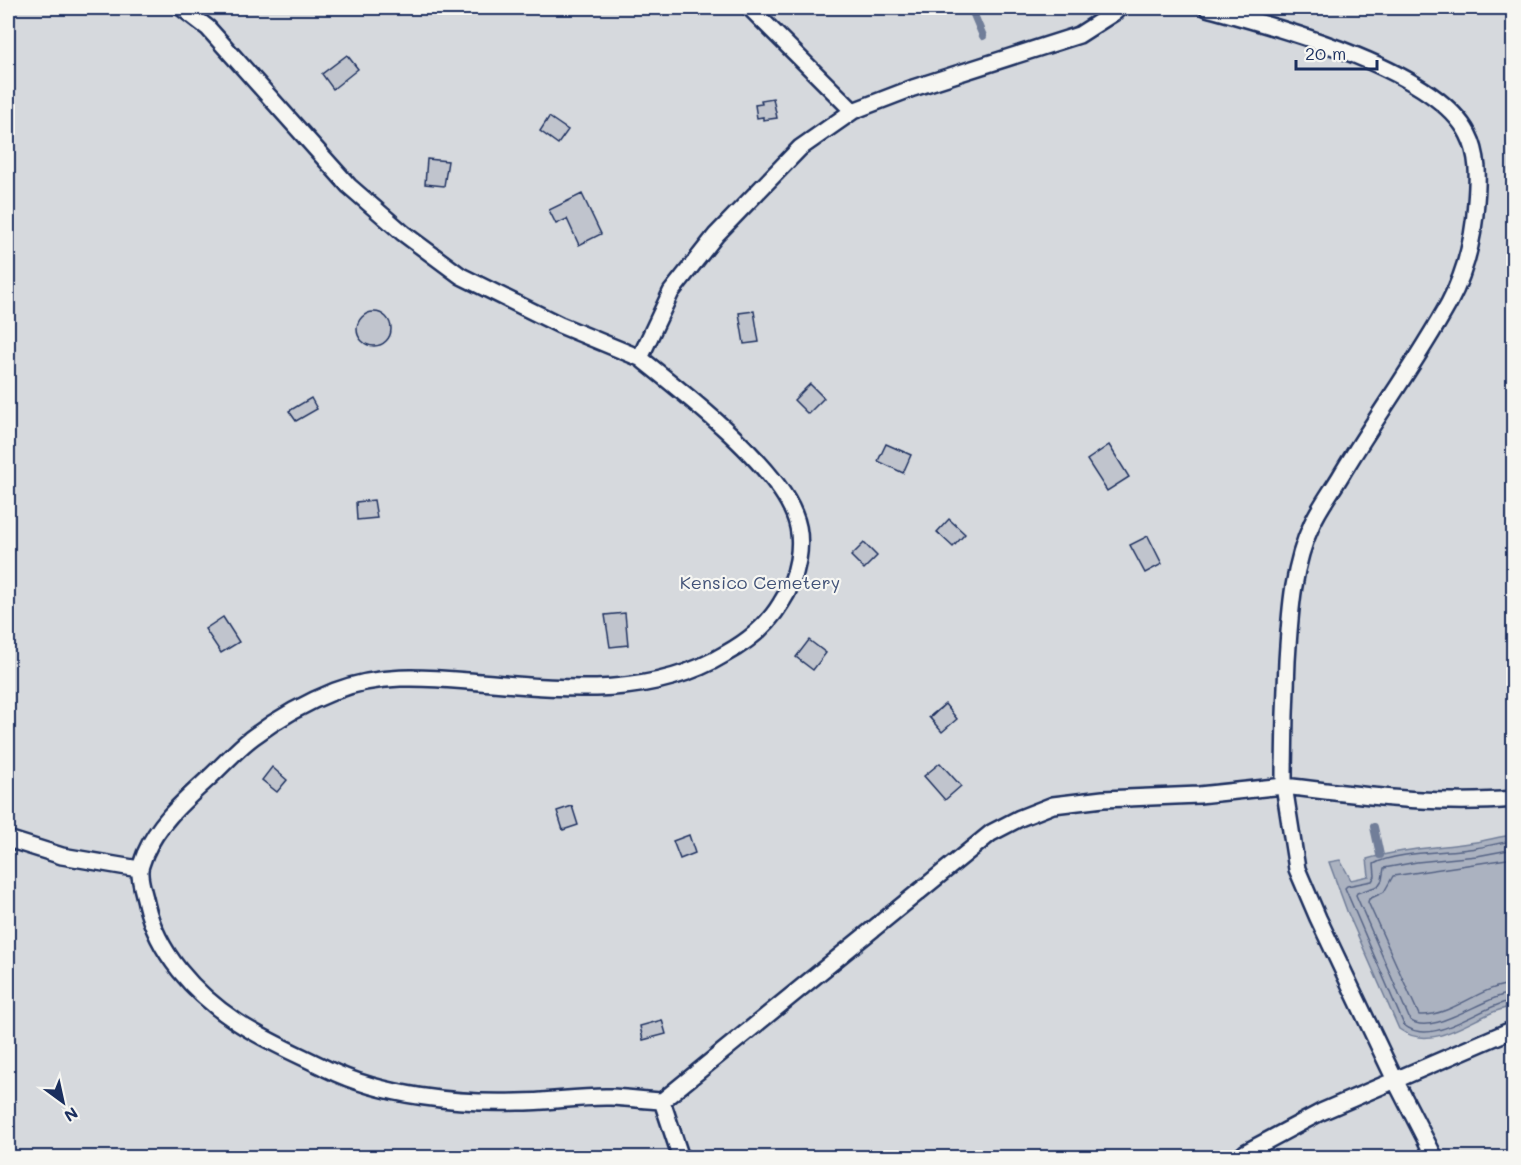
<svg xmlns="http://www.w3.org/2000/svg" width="1521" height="1165" viewBox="0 0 1521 1165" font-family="Mali,sans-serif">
	<rect width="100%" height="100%" fill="#f6f6f2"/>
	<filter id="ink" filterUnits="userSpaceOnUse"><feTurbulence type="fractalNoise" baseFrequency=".0167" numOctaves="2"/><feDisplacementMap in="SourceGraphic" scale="12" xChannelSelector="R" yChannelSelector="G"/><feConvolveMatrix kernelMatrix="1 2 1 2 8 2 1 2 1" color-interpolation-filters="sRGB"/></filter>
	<g filter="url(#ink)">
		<!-- green -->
		<path fill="#d6d9dd" stroke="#78849e" stroke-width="1.5" d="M8,8H1513V1157H8Z"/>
		<!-- water -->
		<path fill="#abb2c0" stroke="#717e99" stroke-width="1.5" d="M1513,835V1006C1506,1008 1498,1010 1491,1013C1462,1025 1429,1051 1399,1029L1347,911L1329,862L1340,860L1351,880L1369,876L1367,859C1403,848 1439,848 1476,842C1489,840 1501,836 1513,835Z"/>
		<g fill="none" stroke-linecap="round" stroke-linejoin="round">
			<!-- shore -->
			<path stroke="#556385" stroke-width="1.5" d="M1514,841C1501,842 1489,846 1476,848C1450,853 1396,851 1374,864L1375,876L1372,881L1347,886L1345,888L1404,1025C1433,1049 1482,1004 1514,1000
				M1514,849L1477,856L1417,862L1384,868L1382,880L1378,886L1357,893L1356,895L1410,1020C1432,1038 1487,994 1514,993
				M1514,858L1393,876L1384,892L1369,899L1368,902L1419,1015C1453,1017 1480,985 1514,984"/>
			<!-- stream -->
			<path stroke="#717e99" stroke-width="8" d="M966,8L972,10L983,36
				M1374,827L1380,855"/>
		</g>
		<!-- building -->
		<path fill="#c0c4cd" stroke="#1b2f5e" stroke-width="1.5" d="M347,55L358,69L333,89L322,74Z
			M773,98L777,118L763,120V117L757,118L755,105L762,104L761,100Z
			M549,117L568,130L558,144L540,131Z
			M549,117L568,130L558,144L540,131Z
			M427,159L448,161L444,186L425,184Z
			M582,194L601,234L579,245L567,219L556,224L549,210Z
			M754,311L759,342L744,344L739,313Z
			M357 329a17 17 0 1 1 34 0a17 17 0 1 1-34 0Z
			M810,384L824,398L808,414L794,400Z
			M311,398L317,409L296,421L289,411Z
			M886,444L911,455L903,473L878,461Z
			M1109,445L1129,477L1107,491L1087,460Z
			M374,500L377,518L357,520L356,502Z
			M949,519L965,534L953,547L937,532Z
			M1148,536L1162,564L1145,573L1130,545Z
			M864,543L877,556L864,569L851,556Z
			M625,613L628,645L610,647L605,615Z
			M223,617L239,642L221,653L205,629Z
			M809,640L826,653L813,670L796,657Z
			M945,704L957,719L942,732L929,717Z
			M945,704L957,719L942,732L930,718Z
			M940,763L961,786L945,800L924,776Z
			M272,767L287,780L277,792L262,780Z
			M572,806L578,825L563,830L557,811Z
			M689,835L695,853L680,859L673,841Z
			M662,1020L666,1034L643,1040L640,1026Z"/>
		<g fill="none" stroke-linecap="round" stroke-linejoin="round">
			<defs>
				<path id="lane" d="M182,8L208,28L349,186L403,233L461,276L560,325L640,358L671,292L716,235L800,148L853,111L913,88L1079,35L1115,12L1119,8
					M750,8L853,111
					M640,358C684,393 774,463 794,514C806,542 797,579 781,603C768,625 747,642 725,654C648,701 554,688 468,681C423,677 377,674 335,691C307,702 277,719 253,737C238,748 224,764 210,777C184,801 159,822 145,854C144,857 140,867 140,870C139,880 144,893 146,903C157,953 195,994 237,1022C264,1040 297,1054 327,1069C382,1096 457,1104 518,1102C549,1102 580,1096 611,1097C628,1098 645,1100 662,1101
					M8,839L62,856L139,869
					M681,1158L662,1101L991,833L1020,818L1053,805L1103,799L1199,795L1284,786C1284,744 1285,703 1287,661C1290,615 1292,567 1312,524C1319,508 1331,492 1340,477C1375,418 1416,363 1449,303C1465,273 1474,236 1476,202C1478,178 1479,155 1468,134C1434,68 1276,27 1207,8
					M1239,1158L1246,1152L1321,1112L1514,1029
					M1435,1158L1395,1080L1318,918L1297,869L1284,786C1361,795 1436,806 1514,799"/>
			</defs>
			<!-- lane casing -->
			<use href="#lane" stroke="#1b2f5e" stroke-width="20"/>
			<!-- lane -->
			<use href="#lane" stroke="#f6f6f2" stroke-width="15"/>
		</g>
	</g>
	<g text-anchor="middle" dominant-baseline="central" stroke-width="4.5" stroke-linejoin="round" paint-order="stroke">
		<!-- park labels -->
		<g font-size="18" fill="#405177" stroke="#f6f6f2">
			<text x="760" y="582">Kensico Cemetery</text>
		</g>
	</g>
	<!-- margin -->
	<rect width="1521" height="1165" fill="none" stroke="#f6f6f2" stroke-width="30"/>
	<rect x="15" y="15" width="1491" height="1135" fill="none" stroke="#1b2f5e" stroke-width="2" filter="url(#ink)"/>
	<!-- north arrow -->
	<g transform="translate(63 1102) rotate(147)" stroke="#f6f6f2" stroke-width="4.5" paint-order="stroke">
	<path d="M0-4.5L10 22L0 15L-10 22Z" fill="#1b2f5e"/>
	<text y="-9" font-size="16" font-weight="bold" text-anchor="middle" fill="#1b2f5e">N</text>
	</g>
	<!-- scale -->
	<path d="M1296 60v9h81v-9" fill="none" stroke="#1b2f5e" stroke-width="3"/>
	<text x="1305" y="60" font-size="18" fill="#1b2f5e" stroke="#f6f6f2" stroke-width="4.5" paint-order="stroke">20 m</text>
</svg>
